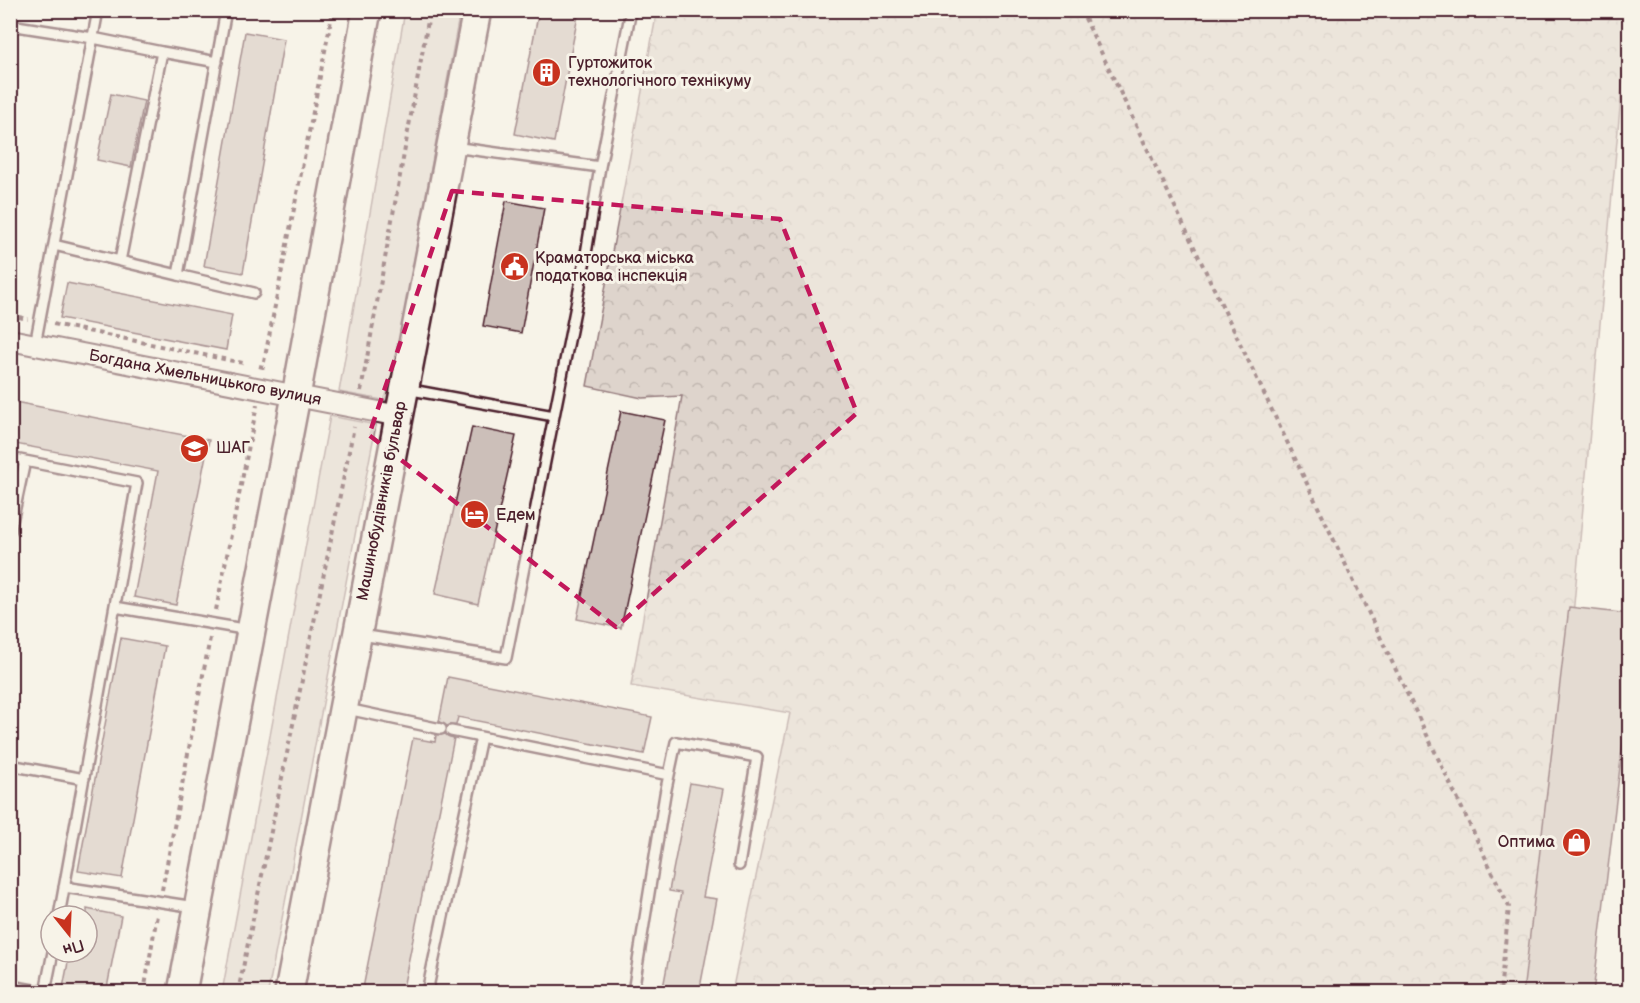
<svg xmlns="http://www.w3.org/2000/svg" width="1640" height="1003" viewBox="0 0 1640 1003" font-family="'Balsamiq Sans',sans-serif">
	<defs>
		<pattern id="forest-crowns" width="20" height="18" patternUnits="userSpaceOnUse" patternTransform="scale(1.5)"><rect width="20" height="18" fill="#ded4cc"/><path d="M2 6a3 3 0 1 1 6 0M12 15a3 3 0 1 1 6 0" fill="none" stroke="#c0b6af"/></pattern>
	</defs>
	<rect width="100%" height="100%" fill="#f7f3e8"/>
	<filter id="ink" filterUnits="userSpaceOnUse"><feTurbulence type="fractalNoise" baseFrequency=".0167" numOctaves="2"/><feDisplacementMap in="SourceGraphic" scale="12" xChannelSelector="R" yChannelSelector="G"/><feConvolveMatrix kernelMatrix="1 2 1 2 8 2 1 2 1" color-interpolation-filters="sRGB"/></filter>
	<g filter="url(#ink)">
		<!-- green -->
		<path fill="#ded4cc" stroke="#947a7c" stroke-width="1.5" d="M405,11H460L388,401L339,392Z
			M330,416L376,425L268,992H222Z"/>
		<!-- forest -->
		<path fill="url(#forest-crowns)" stroke="#947a7c" stroke-width="1.5" d="M657,11H1629L1538,992H732L790,713L631,686L682,396L642,398L587,386Z"/>
		<!-- building -->
		<path fill="#ccbfb9" stroke="#4a1f2b" stroke-width="1.5" d="M539,10H579L554,142L515,134Z
			M245,32L284,39L243,273L204,266Z
			M111,94L144,101L131,167L97,160Z
			M506,201L544,208L521,333L483,326Z
			M67,283L232,315L226,350L60,318Z
			M10,401L209,440L176,605L134,597L158,471L10,443Z
			M621,411L665,420L621,628L577,619Z
			M472,427L516,436L478,604L435,594Z
			M1569,607L1629,614V692L1593,993H1523Z
			M121,638L165,646L122,878L78,871Z
			M448,677L652,717L644,754L458,717L456,725L447,726L439,722Z
			M445,734L454,738L402,993H362L413,738L435,742L436,735Z
			M690,783L724,789L703,897L717,899L699,993H662L681,893L669,891Z
			M87,909L121,916L106,993H62L70,952H87Z"/>
		<g fill="none" stroke-linecap="round" stroke-linejoin="round">
			<defs>
				<path id="lane" d="M10,25L93,38L162,52
					M600,167L631,10
					M54,245L178,275L226,10
					M120,261L162,52L217,62
					M178,275L254,293
					M35,345L98,10
					M406,389L554,416
					M10,458L25,461
					M10,531L25,461L137,483L59,916
					M115,607L249,630
					M361,635L506,658L585,260L600,167L453,147
					M347,709L441,729
					M451,731L669,775
					M10,765L84,779
					M64,887L195,907
					M10,986L45,992L53,952
					M427,992L481,737
					M633,992L665,794L676,742L757,757L739,865"/>
				<path id="street" d="M10,340L399,416"/>
				<path id="secondary" d="M182,992L296,396L367,10
					M289,992L477,10"/>
			</defs>
			<!-- lane casing -->
			<use href="#lane" stroke="#4a1f2b" stroke-width="14"/>
			<!-- street casing -->
			<use href="#street" stroke="#4a1f2b" stroke-width="24"/>
			<!-- secondary casing -->
			<use href="#secondary" stroke="#4a1f2b" stroke-width="32"/>
			<!-- path -->
			<path stroke="#4a1f2b" stroke-width="4" stroke-dasharray="4.5 4.5" stroke-linecap="butt" d="M1081,10L1509,907L1500,992
				M10,315L28,319
				M53,324L243,363
				M259,366L263,367L333,10
				M361,391L430,10
				M216,610L257,405
				M162,890L210,638
				M144,992L157,915
				M238,992L354,427"/>
			<!-- lane -->
			<use href="#lane" stroke="#f7f3e8" stroke-width="9"/>
			<!-- street -->
			<use href="#street" stroke="#f7f3e8" stroke-width="20"/>
			<!-- secondary -->
			<use href="#secondary" stroke="#f7f3e8" stroke-width="27"/>
		</g>
	</g>
	<!-- marked area -->
	<path d="M0 0H1640V1003H0ZM452,191L780,219L857,413L616,627L369,435Z" fill="#f7f3e8" fill-opacity=".55" fill-rule="evenodd"/>
	<path fill="none" stroke="#c2185b" stroke-width="4.5" stroke-dasharray="12 8" stroke-linejoin="round" d="M452,191L780,219L857,413L616,627L369,435Z"/>
	<!-- icons -->
	<defs>
		<symbol id="building-disc" viewBox="-11 -11 22 22"><circle r="9.5" fill="#c8321e" stroke="#f7f3e8"/><path d="M-4-6H4V6H1V3H-1V6H-4ZM-2.5-4.3h1.7v1.8h-1.7ZM.8-4.3h1.7v1.8H.8ZM-2.5-1h1.7V.8h-1.7ZM.8-1h1.7V.8H.8Z" fill="#fff"/></symbol>
		<symbol id="civic-disc" viewBox="-11 -11 22 22"><circle r="9.5" fill="#c8321e" stroke="#f7f3e8"/><path d="M-.6-6.5H3V-4.5H.6V-3L4-1V1h2V6H-6V1h2V-1L-.6-3ZM-1.2 2.5V6h2.4V2.5Z" fill="#fff"/></symbol>
		<symbol id="school-disc" viewBox="-11 -11 22 22"><circle r="9.5" fill="#c8321e" stroke="#f7f3e8"/><path d="M0-5L7-2L0 1L-7-2ZM-4 1L0 2.5L4 1V4Q0 6-4 4Z" fill="#fff"/></symbol>
		<symbol id="hotel-disc" viewBox="-11 -11 22 22"><circle r="9.5" fill="#c8321e" stroke="#f7f3e8"/><path d="M-6-4.5h1.5V1H6V5H4.5V3h-9V5H-6ZM-4 0a1.8 1.8 0 1 1 3.6 0ZM.5 0V-2.5h3Q6-2.5 6 0Z" fill="#fff"/></symbol>
		<symbol id="shop-disc" viewBox="-11 -11 22 22"><circle r="9.5" fill="#c8321e" stroke="#f7f3e8"/><path d="M-5-2.5h2.3a2.7 3.5 0 0 1 5.4 0H5L5.5 6h-11ZM-1.5-2.5h3a1.5 2.3 0 0 0-3 0Z" fill="#fff"/></symbol>
	</defs>
	<g fill-rule="evenodd">
		<use href="#building-disc" x="530" y="56" width="33" height="33"/>
		<use href="#civic-disc" x="498" y="250" width="33" height="33"/>
		<use href="#school-disc" x="178" y="432" width="33" height="33"/>
		<use href="#hotel-disc" x="458" y="498" width="33" height="33"/>
		<use href="#shop-disc" x="1560" y="826" width="33" height="33"/>
	</g>
	<g text-anchor="middle" dominant-baseline="central" stroke-width="6" stroke-linejoin="round" paint-order="stroke">
		<!-- poi labels -->
		<g font-size="16" fill="#4a1f2b" stroke="#f7f3e8" text-anchor="start">
			<text x="568" y="63">Гуртожиток<tspan x="568" dy="18">технологічного технікуму</tspan></text>
			<text x="535" y="258">Краматорська міська<tspan x="535" dy="18">податкова інспекція</tspan></text>
			<text x="216" y="448">ШАГ</text>
			<text x="496" y="515">Едем</text>
			<text x="1555" y="842" text-anchor="end">Оптима</text>
		</g>
		<!-- street labels -->
		<g font-size="16" fill="#4a1f2b" stroke="#f7f3e8">
			<text transform="translate(205 378) rotate(11)">Богдана Хмельницького вулиця</text>
			<text transform="translate(382 501) rotate(-79)">Машинобудівників бульвар</text>
		</g>
	</g>
	<!-- margin -->
	<rect width="1640" height="1003" fill="none" stroke="#f7f3e8" stroke-width="36"/>
	<rect x="18" y="18" width="1604" height="967" fill="none" stroke="#4a1f2b" stroke-width="2" filter="url(#ink)"/>
	<!-- north arrow -->
	<g transform="translate(69 934) rotate(162)"><circle r="28" fill="#f7f3e8" stroke="#b29e9c" stroke-width="1.5"/>
	<path d="M0-4.5L10 22L0 15L-10 22Z" fill="#c8321e"/>
	<text y="-9" font-size="16" font-weight="bold" text-anchor="middle" fill="#4a1f2b">Пн</text>
	</g>
</svg>
